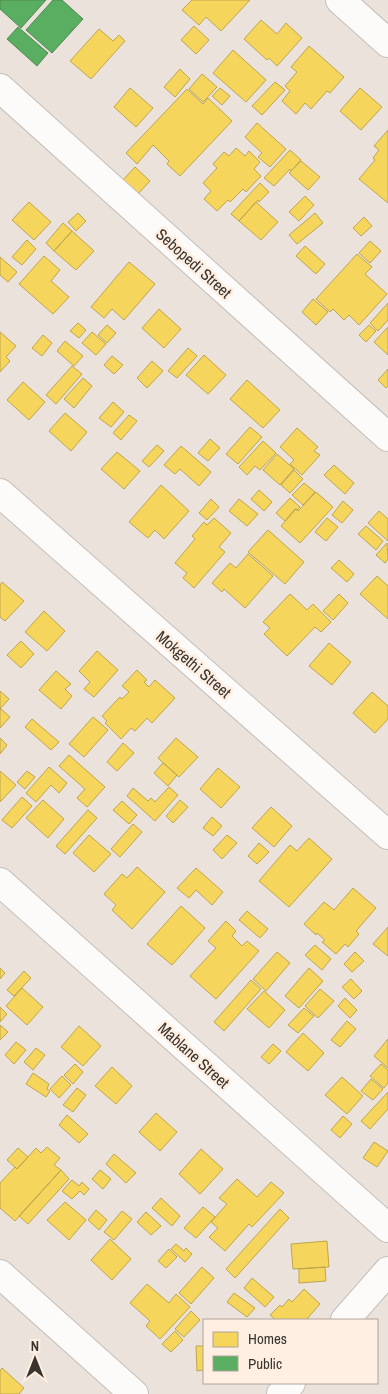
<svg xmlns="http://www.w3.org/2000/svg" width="388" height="1394" viewBox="0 0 388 1394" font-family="'Archivo Narrow',sans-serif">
	<rect width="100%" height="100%" fill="#eae2db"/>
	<!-- homes -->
	<path fill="#f6d55c" stroke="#bea54e" d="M192,0H250L221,31L206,17L199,25L182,10Z
		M261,20L277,34L286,23L302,38L277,66L269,58L267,60L244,39Z
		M194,26L209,40L196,54L181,40Z
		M99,29L113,41L119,35L125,41L91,79L70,61Z
		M309,46L344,77L330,93L327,91L311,109L305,103L296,114L282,101L290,91L285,86L297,72L291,67Z
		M233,50L266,80L246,102L213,73Z
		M180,69L190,79L175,97L164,87Z
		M202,74L217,87L203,102L189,89Z
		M275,82L285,90L262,115L252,106Z
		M130,88L153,108L136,127L114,107Z
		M220,88L230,96L222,105L212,96Z
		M360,88L382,107L361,130L340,111Z
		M187,89L203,104L208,98L232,121L180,176L167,164L169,161L153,145L137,164L126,153Z
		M257,123L286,149L270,167L258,157L262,153L245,137Z
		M388,130V203L359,179L375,160L373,158L379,150L374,146Z
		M236,148L245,156L249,151L260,162L254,169L261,176L246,192L243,189L230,202L228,200L217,211L204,199L211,191L203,183L217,168L213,164L224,152L229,156Z
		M290,150L301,160L291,171L290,169L274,186L264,178Z
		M301,161L320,177L308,190L289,173Z
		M135,167L150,181L137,195L122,181Z
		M260,183L269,192L259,202L258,200L239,221L231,214Z
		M305,196L314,205L299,221L289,212Z
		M29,202L51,222L34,240L12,220Z
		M256,202L278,222L261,240L239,221Z
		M78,213L86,221L76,231L68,222Z
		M315,213L323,223L297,244L289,235Z
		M364,217L372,226L361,236L353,228Z
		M63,223L72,231L54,251L46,243Z
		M72,231L94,251L76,270L54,251Z
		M27,240L36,249L22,265L12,257Z
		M370,241L381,251L370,263L359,253Z
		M305,246L325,264L316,274L296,256Z
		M357,254L372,267L365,274L387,294L359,325L349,315L344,320L333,309L330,312L316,299Z
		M44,256L60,270L51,281L69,297L53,314L19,284Z
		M0,257L17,272L8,282L0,275Z
		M129,262L155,284L124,320L112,309L104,318L91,307Z
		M313,299L328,312L316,325L302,312Z
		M388,303V320L378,331L370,323Z
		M159,309L181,329L164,348L142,328Z
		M78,323L86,330L79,338L70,331Z
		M107,325L116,333L107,343L98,335Z
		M369,325L376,331L366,342L359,335Z
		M388,327V355L374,342Z
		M0,332L16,346L6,357L10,361L0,372Z
		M92,332L106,344L96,355L82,343Z
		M43,335L52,343L42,356L32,348Z
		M65,341L83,356L74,366L57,351Z
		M188,348L197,356L177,378L168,371Z
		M204,355L226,375L208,394L186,375Z
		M112,356L123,365L114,374L104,365Z
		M152,361L163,371L147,388L137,378Z
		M72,366L82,374L56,404L46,395Z
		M388,369V386L386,388L378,380Z
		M83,378L92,386L74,408L64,399Z
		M247,380L280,410L263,428L230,399Z
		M23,382L45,402L29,420L7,400Z
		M113,402L124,412L111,427L99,418Z
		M65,413L87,432L71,451L49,431Z
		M129,415L137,421L121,440L113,433Z
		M250,427L262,437L238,464L226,454Z
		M297,428L318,447L314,451L320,455L302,475L290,464L294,460L280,447Z
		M210,439L220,448L208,461L198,453Z
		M263,441L276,453L260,470L255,466L247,475L239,467Z
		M157,445L164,451L149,467L142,461Z
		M181,446L211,472L199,486L180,469L175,474L164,465Z
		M117,452L140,471L124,489L101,469Z
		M277,454L294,469L280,485L263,470Z
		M334,465L354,483L345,494L324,475Z
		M294,470L303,479L290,493L281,485Z
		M304,483L315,492L303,505L292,495Z
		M161,485L189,511L164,539L155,530L148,538L129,522Z
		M259,490L272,502L264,511L251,499Z
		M316,492L333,507L300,543L281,526L296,509L298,511Z
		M290,498L300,507L297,510L295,509L285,521L276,513Z
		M211,499L219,507L207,520L199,513Z
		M239,499L258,514L247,526L229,511Z
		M343,501L353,510L342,523L332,515Z
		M379,511L388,519V541L368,523Z
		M214,518L231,533L219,547L225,552L194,588L183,578L187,573L175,563L195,539L192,536L204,522L207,525Z
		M327,518L338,527L326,541L315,532Z
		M366,526L383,541L376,550L358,534Z
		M268,530L304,562L285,584L248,552Z
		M387,543L388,559L385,563L376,555Z
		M248,554L273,576L245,608L224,589L222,592L212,583L230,563L236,568Z
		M339,560L354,574L347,582L331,568Z
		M377,576L388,586V619L360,594Z
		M2,582L24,601L5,621L0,617V585Z
		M290,594L307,610L313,604L331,622L321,632L315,627L287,656L264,634L270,628L263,622Z
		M339,594L348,603L333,620L323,611Z
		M44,611L65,631L47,651L25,632Z
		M21,641L34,654L21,668L7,655Z
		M329,643L351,662L332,685L309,666Z
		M97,651L118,670L94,697L84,689L90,682L79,671Z
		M137,670L147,680L144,682L149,687L155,680L175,698L152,723L147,718L135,731L131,728L121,739L105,723L107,721L102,716L120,697L122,699L129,692L122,686Z
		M56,671L71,684L65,689L72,696L61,709L39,690Z
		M0,691L9,699L0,709Z
		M372,692L388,706V719L375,733L353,713Z
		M1,709L10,717L0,728V710Z
		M93,717L108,730L84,757L69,744Z
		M32,719L59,742L51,750L25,727Z
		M0,738L7,745L0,754Z
		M176,738L198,757L179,777L158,758Z
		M123,743L134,753L117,771L107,762Z
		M69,755L105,787L87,807L77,798L85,789L59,766Z
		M163,763L177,775L168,786L154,773Z
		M49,767L67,783L59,793L51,785L36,802L26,793Z
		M218,768L240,787L221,808L200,789Z
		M0,771L16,785L0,802Z
		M27,771L35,777L25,789L17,782Z
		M169,787L178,795L155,821L127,796L133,788L148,801L151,798L155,802Z
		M22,797L32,806L12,828L2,820Z
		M43,800L64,819L48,838L26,818Z
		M180,800L188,807L173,823L166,816Z
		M122,801L137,815L129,824L113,810Z
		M271,807L292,826L274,847L252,828Z
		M88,810L97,818L65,854L56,846Z
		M212,817L222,826L213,836L203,828Z
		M133,824L142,832L120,857L111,849Z
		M89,835L111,854L94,872L73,853Z
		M227,835L237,843L222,859L213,850Z
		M309,838L332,859L289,907L259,881L290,845L297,851Z
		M259,843L269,852L257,864L248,856Z
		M137,867L165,892L132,929L112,910L116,905L104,894L122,874L127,878Z
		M196,868L223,892L212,905L196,890L189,898L177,888Z
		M353,888L376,908L356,931L359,934L348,947L345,944L336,954L322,942L325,940L317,933L316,935L304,924L324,902L334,910Z
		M181,906L205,928L172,965L147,944Z
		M247,911L268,929L260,938L239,920Z
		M226,921L236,931L232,936L242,946L247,941L259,951L216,999L190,976L216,948L208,941Z
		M388,927V956L373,944Z
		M315,945L331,959L322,970L305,955Z
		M277,952L290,963L266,991L253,979Z
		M355,952L364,961L352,972L344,964Z
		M0,968L5,973L0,979Z
		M309,968L323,981L299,1008L285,996Z
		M24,971L31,978L14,996L7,990Z
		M351,979L362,991L354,999L342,987Z
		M251,980L261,989L224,1031L214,1022Z
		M22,988L43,1007L27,1025L6,1006Z
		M320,989L334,1001L318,1018L305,1006Z
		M264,991L285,1010L269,1028L247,1009Z
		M345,998L357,1010L350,1018L338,1006Z
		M0,1007L7,1014L0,1022Z
		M304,1008L314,1016L298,1033L288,1025Z
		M347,1021L356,1029L340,1047L331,1040Z
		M0,1025L8,1032L0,1040Z
		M79,1026L101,1046L83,1066L61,1047Z
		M303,1033L324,1053L308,1071L286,1052Z
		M388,1039V1068L374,1056Z
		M16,1042L26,1050L14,1064L5,1055Z
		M273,1044L281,1051L269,1064L261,1057Z
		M36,1048L45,1055L33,1070L24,1062Z
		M75,1064L83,1072L73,1084L64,1075Z
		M381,1064L388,1070V1083L384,1088L370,1076Z
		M112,1067L132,1086L116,1104L95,1086Z
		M33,1073L49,1084L47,1089L50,1091L46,1097L26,1084Z
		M62,1076L71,1085L59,1098L50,1089Z
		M342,1077L363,1096L347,1114L325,1095Z
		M371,1079L383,1089L373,1100L361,1091Z
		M77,1088L86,1095L73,1112L63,1105Z
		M388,1092V1109L370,1129L361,1121Z
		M156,1113L177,1132L160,1151L139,1132Z
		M67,1115L88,1134L79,1143L59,1125Z
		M343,1116L352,1124L340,1138L331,1130Z
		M374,1142L388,1151L377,1167L363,1158Z
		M47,1147L60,1158L54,1165L61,1170L15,1221L0,1208V1183L15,1167L17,1169L36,1148L41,1153Z
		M18,1148L28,1157L17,1169L7,1160Z
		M201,1149L223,1169L200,1194L179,1174Z
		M114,1154L136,1173L126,1183L106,1164Z
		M61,1170L69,1179L28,1224L19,1216Z
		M100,1170L111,1179L103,1189L92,1179Z
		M237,1179L257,1197L271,1182L284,1193L252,1227L249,1224L225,1251L209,1237L218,1228L211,1222L227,1204L219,1198Z
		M72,1180L79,1186L82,1182L89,1189L84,1195L80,1191L72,1199L62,1191Z
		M161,1198L180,1216L172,1226L152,1208Z
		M65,1202L86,1220L69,1240L47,1220Z
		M203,1207L215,1217L196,1238L184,1228Z
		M280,1209L289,1218L235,1278L226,1269Z
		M96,1210L107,1220L99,1230L88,1220Z
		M122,1211L132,1219L114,1240L104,1232Z
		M146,1212L161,1226L151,1235L137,1222Z
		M110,1239L131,1259L112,1280L91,1260Z
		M327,1241L329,1267L293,1269L291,1244Z
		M176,1244L184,1251L186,1248L192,1254L185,1262L171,1249Z
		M169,1249L177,1257L166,1268L158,1261Z
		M202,1267L214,1278L191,1304L179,1293Z
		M325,1267L326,1281L299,1283V1269Z
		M252,1278L274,1297L265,1307L244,1288Z
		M147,1284L169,1303L176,1294L190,1307L160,1339L146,1326L150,1321L130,1303Z
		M304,1289L320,1304L306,1320H276L270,1315L280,1305L282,1307L289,1299L292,1302Z
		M234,1293L255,1308L247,1317L227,1302Z
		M191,1311L200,1320L184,1337L175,1329Z
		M175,1331L183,1340L171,1352L162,1344Z
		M196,1346H204V1370L197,1371Z
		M2,1368L24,1388L19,1394H0V1371Z"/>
	<!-- public -->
	<path fill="#5aae61" stroke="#508952" d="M0,0H46L21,28L0,9Z
		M53,0H62L83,19L52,53L26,30Z
		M18,27L48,53L37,66L7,39Z"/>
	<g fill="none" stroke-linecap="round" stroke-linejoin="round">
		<defs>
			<path id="minor" d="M340,0L388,43
				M0,88L388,437
				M0,493L388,835
				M0,882L388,1228
				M0,1274L134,1394
				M345,1320L388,1271
				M281,1394L291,1383"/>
		</defs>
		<!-- minor casing -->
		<use href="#minor" stroke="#c5bfb9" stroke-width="30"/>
		<!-- minor -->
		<use href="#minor" stroke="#fcfbfa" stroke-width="28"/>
	</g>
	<g text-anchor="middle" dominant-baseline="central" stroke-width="5" stroke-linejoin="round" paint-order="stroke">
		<!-- street labels -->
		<g font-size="16" fill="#3a342f" stroke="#feefe2">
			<text transform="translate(194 263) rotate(42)">Sebopedi Street</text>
			<text transform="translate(194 664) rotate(41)">Mokgethi Street</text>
			<text transform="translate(194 1055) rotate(42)">Mablane Street</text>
		</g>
	</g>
	<!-- legend -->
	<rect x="203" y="1319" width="175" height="65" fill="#feefe2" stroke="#b0a49a"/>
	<rect x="213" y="1332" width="25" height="15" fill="#f6d55c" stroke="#b0a49a"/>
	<text x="248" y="1344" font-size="15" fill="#3a342f">Homes</text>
	<rect x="213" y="1356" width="25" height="15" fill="#5aae61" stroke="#b0a49a"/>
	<text x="248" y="1369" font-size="15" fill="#3a342f">Public</text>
	<!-- north arrow -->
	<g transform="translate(35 1359)" stroke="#feefe2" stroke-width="4" paint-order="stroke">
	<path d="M0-4L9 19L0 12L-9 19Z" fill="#3a342f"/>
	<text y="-8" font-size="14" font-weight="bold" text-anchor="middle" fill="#3a342f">N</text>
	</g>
</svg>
